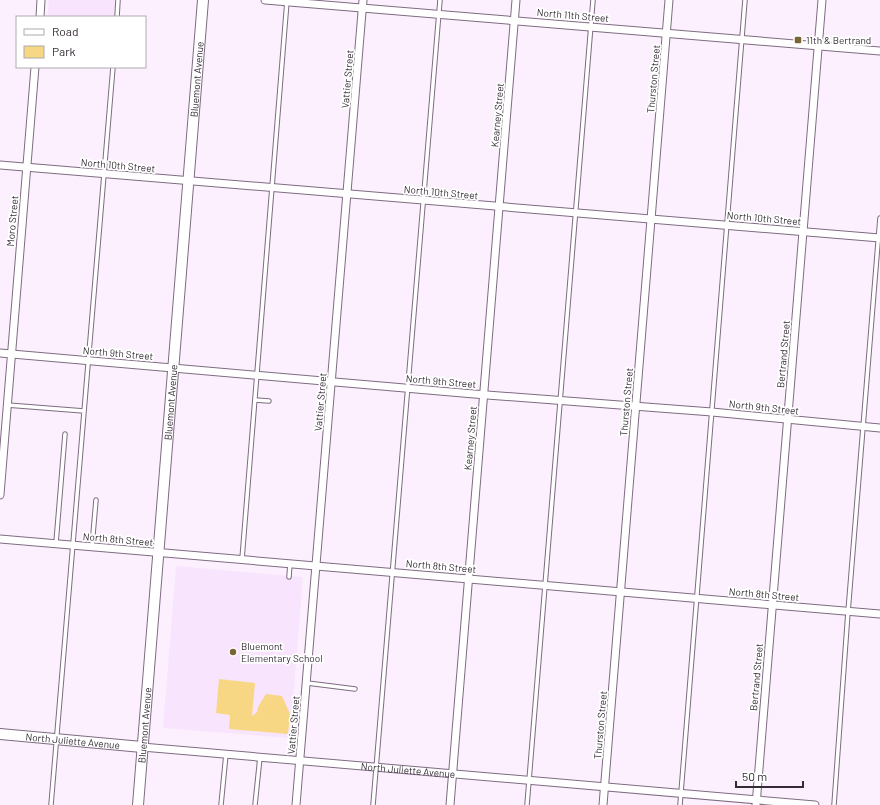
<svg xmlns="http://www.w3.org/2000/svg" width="880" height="805" viewBox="0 0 880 805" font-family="Barlow,sans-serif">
	<rect width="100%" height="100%" fill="#fcf0ff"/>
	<!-- built -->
	<path fill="#f9e4fd" d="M49,0H115L114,17H47Z
		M176,566L303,577L290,738L163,728Z"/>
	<!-- green -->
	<path fill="#f7d783" d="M219,679L255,683L252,716L257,712L258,707L266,694L282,696L290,714L288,734L229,729L230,715L216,713Z"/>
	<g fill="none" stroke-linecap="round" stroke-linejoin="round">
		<defs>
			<path id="lane" d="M117,17L118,0
				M255,400L269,401
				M7,405L84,411
				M56,543L65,434
				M92,546L96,500
				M242,559L287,1
				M289,577L290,563
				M307,683L355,689
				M51,805L113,67
				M221,805L226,754
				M255,805L260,757
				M373,805L440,0
				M527,805L593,0
				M680,805L745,0
				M834,805L848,612L880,218"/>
			<g id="street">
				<path d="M265,0L880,51"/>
				<path d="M40,17L41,0"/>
				<path d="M0,165L880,238"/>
				<path d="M0,353L474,394L712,412L880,428"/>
				<path d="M0,495L35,67"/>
				<path d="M0,539L880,614"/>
				<path id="s1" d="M142,747L815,805"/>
				<path d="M296,805L363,0"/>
				<path d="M450,805L516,0"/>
				<path d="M603,805L669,0"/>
				<path d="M756,805L822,0"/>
			</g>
			<g id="secondary">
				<path id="s2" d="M0,734L142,747"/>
				<path id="s3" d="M138,805L203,0"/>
			</g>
		</defs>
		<!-- lane casing -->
		<use href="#lane" stroke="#7e6b81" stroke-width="5.5"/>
		<!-- street casing -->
		<use href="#street" stroke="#7e6b81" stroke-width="9"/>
		<!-- secondary casing -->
		<use href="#secondary" stroke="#7e6b81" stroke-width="12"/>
		<!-- lane -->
		<use href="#lane" stroke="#fff" stroke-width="3.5"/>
		<!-- street -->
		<use href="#street" stroke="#fff" stroke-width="7"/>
		<!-- secondary -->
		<use href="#secondary" stroke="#fff" stroke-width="10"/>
	</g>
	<!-- markers -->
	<g fill="#796635" stroke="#fff" stroke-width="1.5">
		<rect x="794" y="36" width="8" height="8" rx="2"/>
		<circle cx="233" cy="652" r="4"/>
	</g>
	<g text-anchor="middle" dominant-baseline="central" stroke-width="3.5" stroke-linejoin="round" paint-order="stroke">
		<!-- street labels -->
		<g font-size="10" fill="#342c35" stroke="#fff">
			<text transform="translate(573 15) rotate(5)">North 11th Street</text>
			<text transform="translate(347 79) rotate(-85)">Vattier Street</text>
			<text transform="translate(653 79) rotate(-85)">Thurston Street</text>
			<text stroke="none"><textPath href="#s3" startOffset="728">Bluemont Avenue</textPath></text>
			<text transform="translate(497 115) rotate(-85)">Kearney Street</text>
			<text transform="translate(118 165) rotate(5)">North 10th Street</text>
			<text transform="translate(441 192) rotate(5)">North 10th Street</text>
			<text transform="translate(764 218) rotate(5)">North 10th Street</text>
			<text transform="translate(12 221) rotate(-85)">Moro Street</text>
			<text transform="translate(118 353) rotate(5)">North 9th Street</text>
			<text transform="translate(783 354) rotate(-85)">Bertrand Street</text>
			<text transform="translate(441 381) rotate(5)">North 9th Street</text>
			<text transform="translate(320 402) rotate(-85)">Vattier Street</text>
			<text transform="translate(626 402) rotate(-85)">Thurston Street</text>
			<text stroke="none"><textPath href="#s3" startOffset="404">Bluemont Avenue</textPath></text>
			<text transform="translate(764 407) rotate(6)">North 9th Street</text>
			<text transform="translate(470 438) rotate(-85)">Kearney Street</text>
			<text transform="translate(118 539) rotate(5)">North 8th Street</text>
			<text transform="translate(441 566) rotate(5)">North 8th Street</text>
			<text transform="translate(764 594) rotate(5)">North 8th Street</text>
			<text transform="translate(756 677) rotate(-85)">Bertrand Street</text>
			<text stroke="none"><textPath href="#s3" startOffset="80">Bluemont Avenue</textPath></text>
			<text transform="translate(293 725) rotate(-85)">Vattier Street</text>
			<text transform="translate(600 725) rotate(-85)">Thurston Street</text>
			<text stroke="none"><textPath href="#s2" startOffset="73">North Juliette Avenue</textPath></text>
			<text stroke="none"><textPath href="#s1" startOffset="267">North Juliette Avenue</textPath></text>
		</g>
		<!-- poi labels -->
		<g font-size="10" fill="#342c35" stroke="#fff" text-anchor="start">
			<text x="806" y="40">11th &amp; Bertrand</text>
			<text x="241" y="646">Bluemont<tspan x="241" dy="12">Elementary School</tspan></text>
		</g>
	</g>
	<!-- legend -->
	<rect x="16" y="16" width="130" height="52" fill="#ffffff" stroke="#aeabae"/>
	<rect x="24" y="29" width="20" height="6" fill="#ffffff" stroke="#aeabae"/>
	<text x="52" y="36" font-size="12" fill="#342c35">Road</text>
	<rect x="24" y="46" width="20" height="12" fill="#f7d783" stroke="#aeabae"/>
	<text x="52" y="56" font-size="12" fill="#342c35">Park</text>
	<!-- scale -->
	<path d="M736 781v6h67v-6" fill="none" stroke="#342c35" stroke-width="2"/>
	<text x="742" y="781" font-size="12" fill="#342c35" stroke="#ffffff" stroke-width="3" paint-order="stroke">50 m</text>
</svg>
